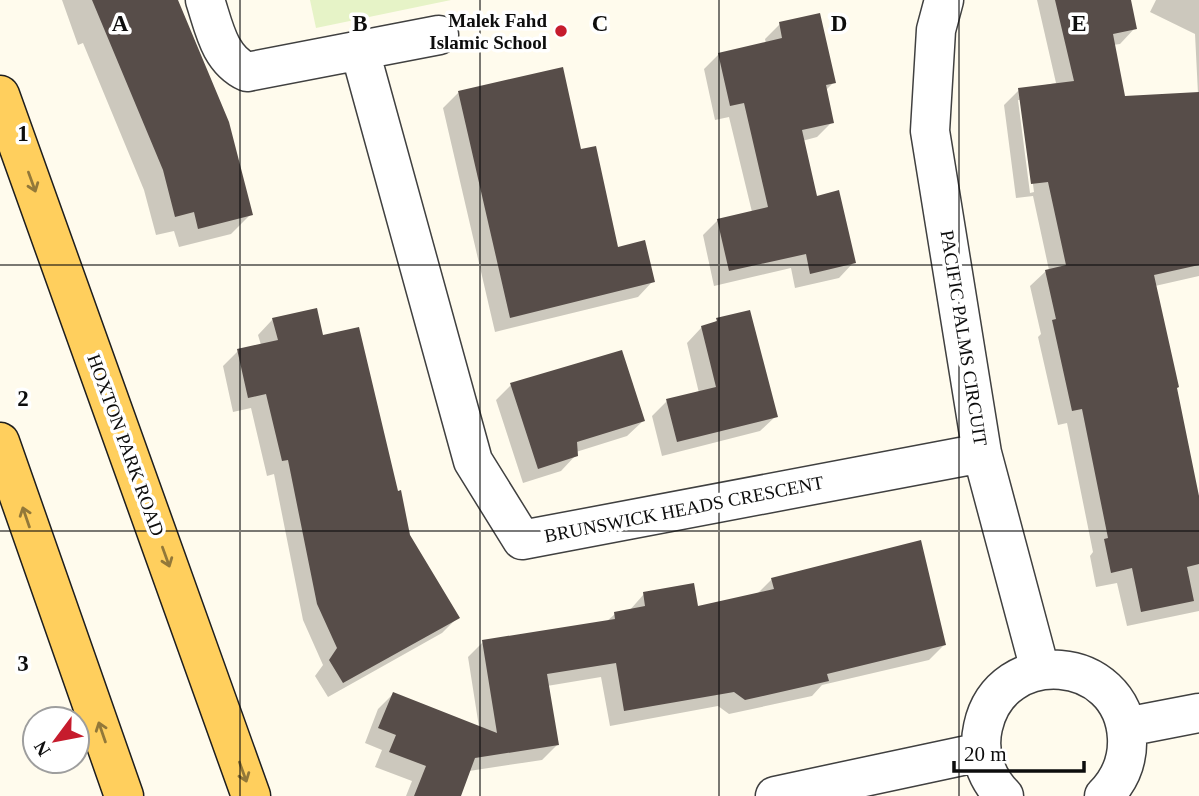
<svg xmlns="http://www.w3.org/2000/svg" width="1199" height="796" viewBox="0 0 1199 796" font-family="'Times New Roman',serif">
	<rect width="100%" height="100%" fill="#fffbed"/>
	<!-- pitch -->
	<path fill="#e6f3c7" d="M310,0H451L316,28Z"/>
	<!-- shadow -->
	<path fill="#0003" fill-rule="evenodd" d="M62,0H176L251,214L231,234L179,247L174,231L156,235L144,190L83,43L78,45Z
		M1037,0H1129L1135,28L1120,44L1113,45L1124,97L1198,94L1195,34L1150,12L1156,0H1199V276L1155,286L1197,496L1199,495V611L1127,626L1117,583L1096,587L1090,556L1093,552L1067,423L1058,425L1038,337L1041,334L1030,286L1046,271L1049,270L1033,196L1016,198L1004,105L1019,90L1056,83ZM1018,100H1022L1034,192L1030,193Z
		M780,24L834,82L825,91L832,122L817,137L802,141L816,198L854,262L839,278L795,288L791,268L714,286L703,235L718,220L752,212L729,117L715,120L704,69L719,54L766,44L765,39Z
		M458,93L580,151L617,249L653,281L638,297L495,332L443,108Z
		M273,319L322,337L408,535L457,618L442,633L328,697L315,676L323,665L303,620L274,474L267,476L251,408L233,412L223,366L238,351L261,345L258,335Z
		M717,320L776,416L760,431L662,456L652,416L667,401L699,393L687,343L702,327L713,324Z
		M511,385L643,421L627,436L576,452V455L561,471L523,483L496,400Z
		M772,579L944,645L929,660L822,685L812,696L729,714L718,706L610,726L601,677L547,686L557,745L542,760L469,771L459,796H406L412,781L375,767L382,750L365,743L378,709L393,694L479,727L468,657L483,642L606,622L615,614L629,611L644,594L696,608L757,594Z"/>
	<!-- building -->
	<path fill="#574d49" d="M92,0H178L229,122L253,215L198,229L194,212L175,217L163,170Z
		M1055,0H1131L1137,29L1113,34L1125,96L1199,92V265L1154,275L1179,387L1177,388L1199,496V564L1187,567L1194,601L1141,612L1132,568L1111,573L1104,539L1108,538L1082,409L1072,411L1052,320L1056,319L1045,270L1066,265L1048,182L1031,184L1018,88L1074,81Z
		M820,13L836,83L826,85L834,123L802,130L817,196L839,190L856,263L810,274L806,254L729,271L717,219L768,207L744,103L730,106L718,53L782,38L779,22Z
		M563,67L581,149L596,146L618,247L645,240L655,282L510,318L458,91Z
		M317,308L323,335L359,327L398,491L401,490L410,535L460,618L343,683L329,660L337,648L317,604L288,460L282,461L266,394L248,398L237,349L278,340L272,318Z
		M750,310L778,417L677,442L666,399L716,387L701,326L717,321L716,318Z
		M622,350L645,421L577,442L578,456L538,469L510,383Z
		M921,540L946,645L827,674L829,681L745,700L734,692L624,711L616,663L547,674L559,745L475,758L461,796H414L426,766L389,752L396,735L378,728L393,692L497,733L482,640L615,619L614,612L645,606L643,592L694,583L698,606L774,589L771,578Z"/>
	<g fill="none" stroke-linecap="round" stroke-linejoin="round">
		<defs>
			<path id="minor" d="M205,0C214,27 219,59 247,72L439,35
				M944,0L936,30L930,131L982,453L1040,670
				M360,51L473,461L522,540L982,453
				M1126,727L1199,713
				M775,796L981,752
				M1004,796C986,778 977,753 983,727C1001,644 1123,654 1127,738C1128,760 1120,780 1104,796"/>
			<path id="major" d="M0,95L251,796
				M0,442L124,796"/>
		</defs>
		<!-- minor casing -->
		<use href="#minor" stroke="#404040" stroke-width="41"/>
		<!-- major casing -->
		<use href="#major" stroke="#1e1e1e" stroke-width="41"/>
		<!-- minor -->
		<use href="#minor" stroke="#fff" stroke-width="38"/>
		<!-- major -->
		<use href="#major" stroke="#ffcf5d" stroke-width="38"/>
	</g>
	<!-- one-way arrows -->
	<defs><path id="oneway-shaft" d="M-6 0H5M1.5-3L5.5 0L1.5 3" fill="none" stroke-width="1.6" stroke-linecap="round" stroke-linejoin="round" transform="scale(1.75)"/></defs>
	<g stroke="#927839">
		<use href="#oneway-shaft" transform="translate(32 182) rotate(70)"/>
		<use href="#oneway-shaft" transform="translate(26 517) rotate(-109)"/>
		<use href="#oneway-shaft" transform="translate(166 557) rotate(70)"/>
		<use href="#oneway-shaft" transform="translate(102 732) rotate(-109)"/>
		<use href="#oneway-shaft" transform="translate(243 772) rotate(70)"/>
	</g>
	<!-- grid -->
	<path fill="none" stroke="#0d0d0d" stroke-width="2" stroke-opacity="0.55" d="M240,0V796M480,0V796M719,0V796M959,0V796M0,265H1199M0,531H1199"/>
	<!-- markers -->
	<circle fill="#c61c2d" stroke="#fff" stroke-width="2.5" cx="561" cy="31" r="7"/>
	<g text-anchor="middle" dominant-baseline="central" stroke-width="7" stroke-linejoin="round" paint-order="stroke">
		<!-- poi labels -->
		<g font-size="19" font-weight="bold" fill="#0d0d0d" stroke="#fff" text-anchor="end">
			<text x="547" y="20">Malek Fahd<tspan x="547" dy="22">Islamic School</tspan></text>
		</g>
		<!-- street labels -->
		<g font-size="19" fill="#0d0d0d" stroke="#fff">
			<text transform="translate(964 338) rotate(81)">PACIFIC PALMS CIRCUIT</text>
			<text transform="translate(126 445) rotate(70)">HOXTON PARK ROAD</text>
			<text transform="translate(684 509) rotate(-11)">BRUNSWICK HEADS CRESCENT</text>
		</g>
	</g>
	<g font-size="23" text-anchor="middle" font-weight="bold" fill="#0d0d0d" stroke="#fff" stroke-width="7" stroke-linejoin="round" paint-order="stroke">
		<text x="120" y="31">A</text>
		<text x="360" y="31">B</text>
		<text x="600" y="31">C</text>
		<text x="839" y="31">D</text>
		<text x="1079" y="31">E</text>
		<text x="23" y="141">1</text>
		<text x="23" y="406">2</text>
		<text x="23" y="671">3</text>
	</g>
	<!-- north arrow -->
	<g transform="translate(56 740) rotate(238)"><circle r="33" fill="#ffffff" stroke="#9e9e9e" stroke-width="2"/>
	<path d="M0-5L12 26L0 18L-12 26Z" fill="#c61c2d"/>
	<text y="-10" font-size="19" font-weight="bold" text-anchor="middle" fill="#0d0d0d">N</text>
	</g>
	<!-- scale -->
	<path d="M954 761v10h130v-10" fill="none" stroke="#0d0d0d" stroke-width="3.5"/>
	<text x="964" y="761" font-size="21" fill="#0d0d0d" stroke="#ffffff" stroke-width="5" paint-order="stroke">20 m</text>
</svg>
